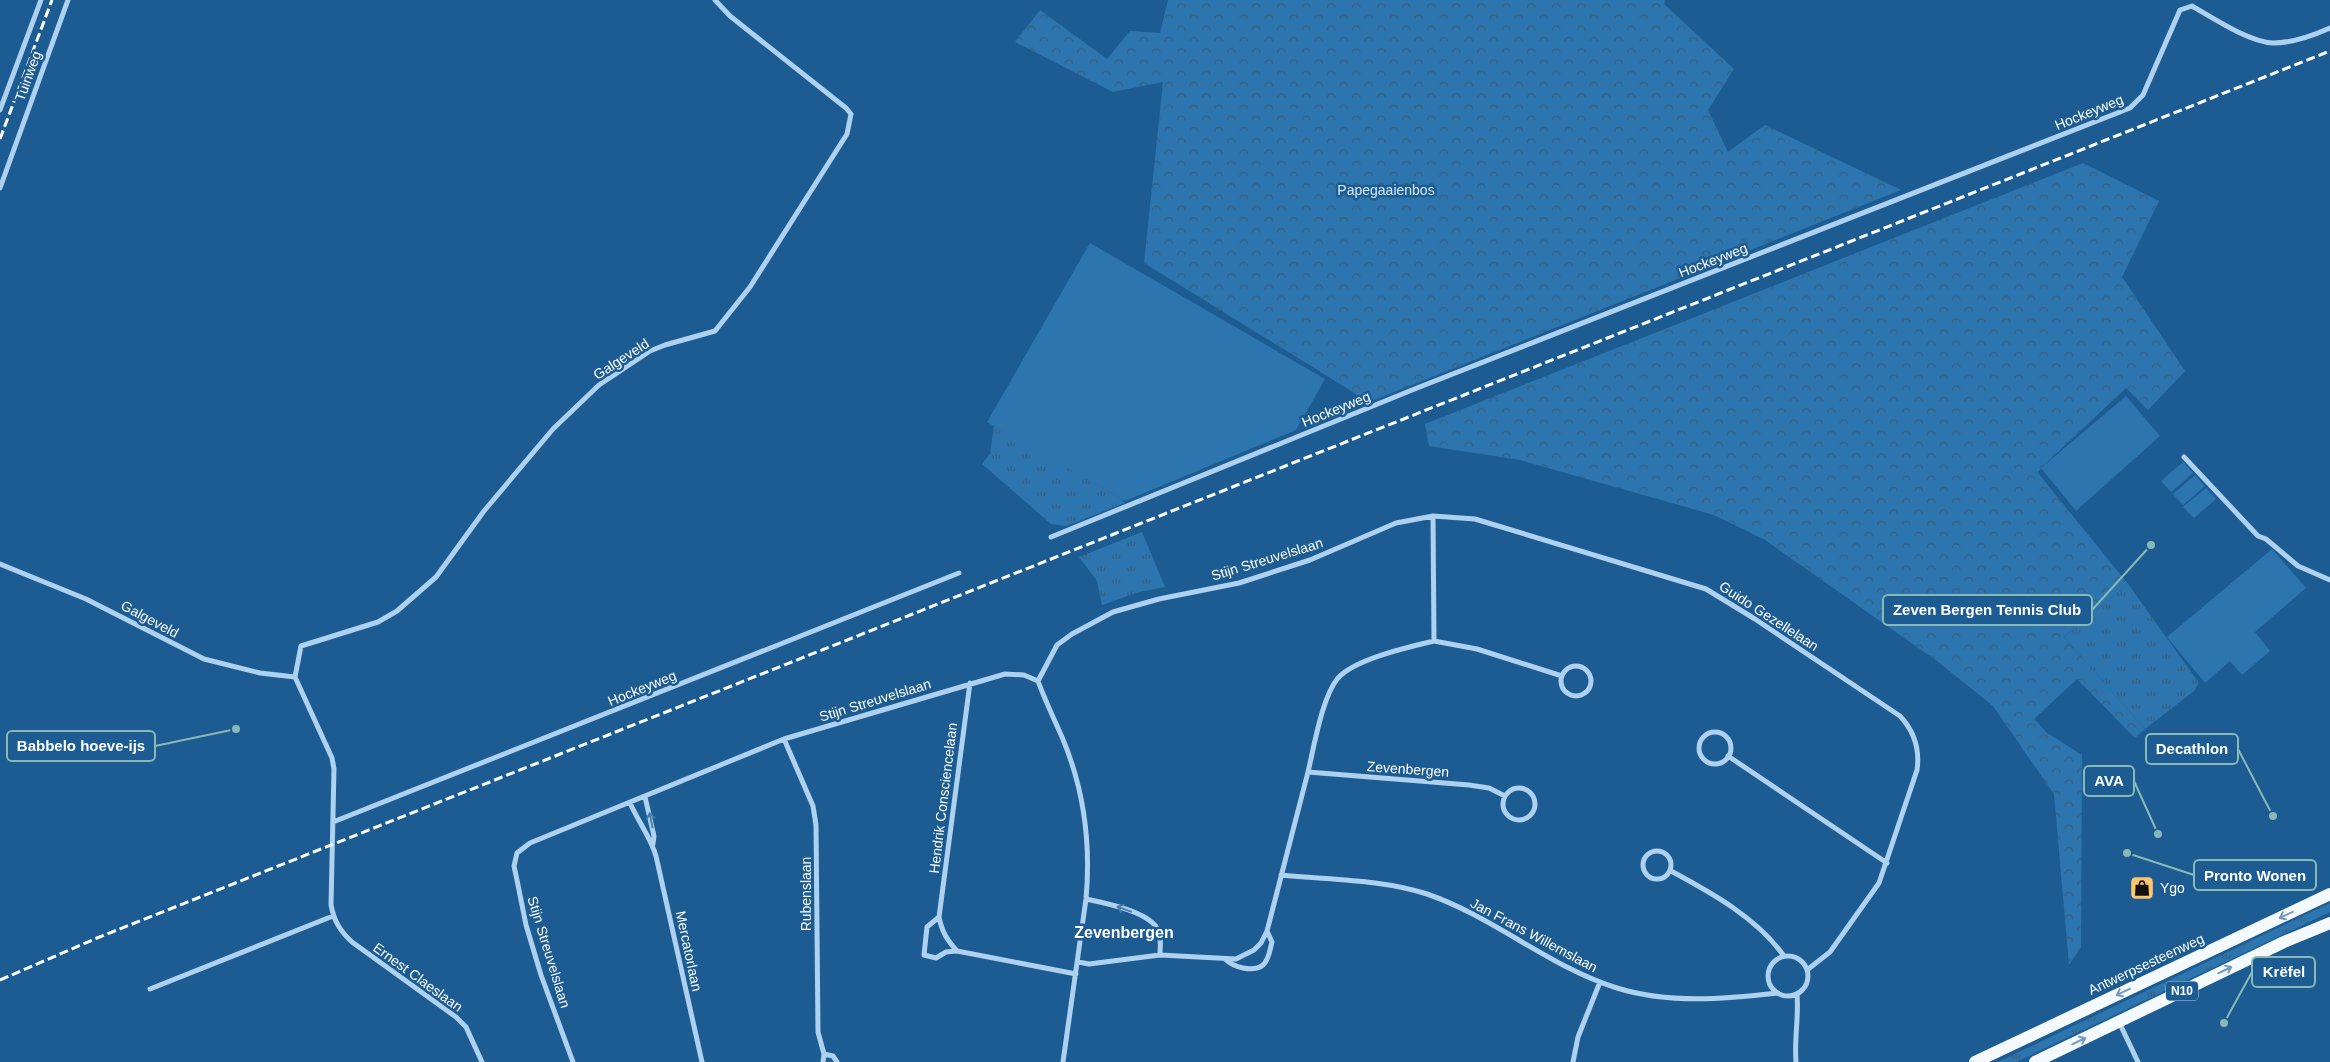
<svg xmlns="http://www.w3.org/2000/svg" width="2330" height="1062" viewBox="0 0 2330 1062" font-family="Helvetica,sans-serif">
	<defs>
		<pattern id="grass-tufts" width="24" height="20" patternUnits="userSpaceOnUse" patternTransform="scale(1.25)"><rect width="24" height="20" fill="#2c75af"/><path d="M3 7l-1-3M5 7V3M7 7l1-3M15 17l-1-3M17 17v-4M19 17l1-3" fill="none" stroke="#3e5e79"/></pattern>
		<pattern id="forest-crowns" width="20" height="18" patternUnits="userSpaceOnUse" patternTransform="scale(1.25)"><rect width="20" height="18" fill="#2c75af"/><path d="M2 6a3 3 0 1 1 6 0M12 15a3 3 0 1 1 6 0" fill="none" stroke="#3e5e79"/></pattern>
	</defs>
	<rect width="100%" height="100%" fill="#1c5c93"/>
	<!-- grass -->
	<path fill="url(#grass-tufts)" d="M994,425L1120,498L1125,503L1066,526L1051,524L982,464L990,454Z
		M1142,532L1165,587L1139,592L1102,605L1097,581L1079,557Z
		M2128,584L2199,683L2194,691L2145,729L2064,637Z
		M2330,903V912L2016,1062H1998Z"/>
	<!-- forest -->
	<path fill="url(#forest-crowns)" d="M1168,0H1665L1664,4L1734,69L1708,110L1728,152L1765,125L1901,190L1369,402L1144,263L1163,82L1113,92L1015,42L1040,10L1107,59L1130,31L1160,33Z
		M2083,163L2159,201L2122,277L2185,371L2148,410L2126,388L2041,468L2038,473L2128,584L2064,637L2145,729L2135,738L2077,679L2034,719L2047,733L2082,755L2081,947L2069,965L2054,794L1993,706L1937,661L1765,540L1714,515L1520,460L1429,446L1425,424Z"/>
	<!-- pitch -->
	<path fill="#2c75af" d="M1090,243L1325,379L1296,430L1125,501L987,422Z
		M2126,396L2160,436L2076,511L2041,468Z
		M2183,462L2193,473L2171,492L2161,481Z
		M2195,475L2205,486L2183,505L2173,494Z
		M2206,488L2216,499L2194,518L2183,507Z
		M2272,549L2306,588L2255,632L2270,651L2242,675L2230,661L2205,683L2167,637Z"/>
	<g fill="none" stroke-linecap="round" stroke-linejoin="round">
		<!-- minor -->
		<path stroke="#add1ef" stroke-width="5" d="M0,110L41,0
			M0,188L68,0
			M2184,457L2258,536L2266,539L2298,566L2330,580
			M1433,516L1434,641L1477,649L1562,676
			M1051,537L1417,388L2130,108L2143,95L2180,10L2192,6C2213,18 2249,42 2273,43C2293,43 2312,36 2330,28
			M0,564L86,599L204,659L260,673L295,677
			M1434,641C1409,647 1355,659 1338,678C1322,697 1314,747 1308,772L1469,785L1489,788L1505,796
			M1561 681a15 15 0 1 1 30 0a15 15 0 1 1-30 0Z
			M1038,681L1057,645L1072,634L1113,612L1159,599L1239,583L1310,560L1396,523L1433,516L1475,519L1706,589L1755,619L1900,716C1915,732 1920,749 1917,770L1879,883L1830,952L1807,970
			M1038,681C1045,700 1054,719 1062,737C1084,789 1091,844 1086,899L1063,1062
			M970,683L939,917C942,932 947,940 957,951L1076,974
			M1699 748a16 16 0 1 1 32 0a16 16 0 1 1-32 0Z
			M784,739L813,806L816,825L818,1032L824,1054L823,1062
			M1728,756L1887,863
			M1503 804a16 16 0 1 1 32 0a16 16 0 1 1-32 0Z
			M645,797L654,836L653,844
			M630,803C638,821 651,838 656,856L702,1062
			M333,822L959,573
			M1643 865a14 14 0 1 1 28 0a14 14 0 1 1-28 0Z
			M1671,871C1712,893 1757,918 1784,956
			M1281,875C1329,880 1381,879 1427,894C1494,917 1549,967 1617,988C1668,1004 1726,999 1778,993
			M1086,899C1105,903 1146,911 1157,928C1162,935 1160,946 1160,955
			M939,917L927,927L924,955L936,958L946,952L957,951
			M1768 976a20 20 0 1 1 40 0a20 20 0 1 1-40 0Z
			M1225,959C1233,967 1253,973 1263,965C1269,960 1270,949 1272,942L1267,931
			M1078,962L1089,964L1160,955L1236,959L1254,950L1261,943L1267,931L1308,772
			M150,989L333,916
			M2119,1022L2138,1062
			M824,1054L833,1056L837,1062
			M482,1062L466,1027L456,1017L352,942C340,931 334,921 331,905L334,769L332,758L295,677L301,646L378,622L397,611L436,577L484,511L553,429L599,385L650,351L665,345L715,331L750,287L847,134L851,114L846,108L730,16L715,0
			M573,1062L541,975L526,925L518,885L514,866L517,853L530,843L784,739L1005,674L1024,675L1038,681
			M1573,1062L1578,1037L1600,982
			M1796,1062C1794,1039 1799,1017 1797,994"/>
		<!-- primary -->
		<path stroke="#f5faff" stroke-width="12" d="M1975,1062L2330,894
			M2035,1062L2284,942L2330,923"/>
		<!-- rail -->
		<path stroke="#fff" stroke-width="3" stroke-dasharray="9 4" stroke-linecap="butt" d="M0,139L52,0
			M0,980L97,938L2330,51"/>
	</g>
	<!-- one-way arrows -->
	<defs><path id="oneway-shaft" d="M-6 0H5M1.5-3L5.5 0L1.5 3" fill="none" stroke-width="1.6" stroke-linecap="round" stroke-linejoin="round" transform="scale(1.25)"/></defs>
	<g stroke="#487faf">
		<use href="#oneway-shaft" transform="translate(651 820) rotate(-102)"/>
		<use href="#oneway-shaft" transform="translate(1124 909) rotate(-160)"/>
	</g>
	<g stroke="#739bbe">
		<use href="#oneway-shaft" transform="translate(2286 915) rotate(155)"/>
		<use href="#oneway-shaft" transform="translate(2225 970) rotate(-26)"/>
		<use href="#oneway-shaft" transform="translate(2123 992) rotate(155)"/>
		<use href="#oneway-shaft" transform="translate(2079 1041) rotate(-26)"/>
	</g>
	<!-- icons -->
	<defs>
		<symbol id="shop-square" viewBox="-11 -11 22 22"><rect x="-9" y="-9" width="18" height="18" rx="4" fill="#ffc56b" stroke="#1c5c93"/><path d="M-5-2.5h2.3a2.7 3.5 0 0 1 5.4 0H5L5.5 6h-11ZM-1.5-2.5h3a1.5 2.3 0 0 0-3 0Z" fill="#111"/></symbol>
	</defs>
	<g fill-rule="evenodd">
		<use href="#shop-square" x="2128" y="874" width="28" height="28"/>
	</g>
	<g text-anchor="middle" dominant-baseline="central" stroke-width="5" stroke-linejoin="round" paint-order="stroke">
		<!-- shield labels -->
		<rect fill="#1c5c93" stroke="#bbcedf" stroke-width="1" x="2166" y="981.5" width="32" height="19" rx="4"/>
		<g font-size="12" font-weight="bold" fill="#fff">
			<text x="2182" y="991">N10</text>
		</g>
		<!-- street labels -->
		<g font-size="14" fill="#fff" stroke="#1c5c93">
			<text transform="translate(28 76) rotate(-70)">Tuinweg</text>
			<text transform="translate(2089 112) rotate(-22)">Hockeyweg</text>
			<text transform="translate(1713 260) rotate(-21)">Hockeyweg</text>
			<text transform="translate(621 359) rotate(-33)">Galgeveld</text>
			<text transform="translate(1336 409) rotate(-22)">Hockeyweg</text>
			<text transform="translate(1267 559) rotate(-17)">Stijn Streuvelslaan</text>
			<text transform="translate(1769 616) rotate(33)">Guido Gezellelaan</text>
			<text transform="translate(150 619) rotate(28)">Galgeveld</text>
			<text transform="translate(642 688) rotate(-22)">Hockeyweg</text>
			<text transform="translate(875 700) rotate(-17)">Stijn Streuvelslaan</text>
			<text transform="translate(1408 769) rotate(4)">Zevenbergen</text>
			<text transform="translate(943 798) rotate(-83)">Hendrik Consciencelaan</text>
			<text transform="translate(806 894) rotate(-90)">Rubenslaan</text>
			<text transform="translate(1534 935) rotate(28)">Jan Frans Willemslaan</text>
			<text transform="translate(689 951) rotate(78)">Mercatorlaan</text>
			<text transform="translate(549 952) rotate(73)">Stijn Streuvelslaan</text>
			<text transform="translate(2146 964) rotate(-25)">Antwerpsesteenweg</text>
			<text transform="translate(418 977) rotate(36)">Ernest Claeslaan</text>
		</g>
		<!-- park labels -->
		<g font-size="14" fill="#d3e9fa" stroke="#1c5c93">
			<text x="1386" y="190">Papegaaienbos</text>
		</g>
		<!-- poi labels -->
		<g font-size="14" fill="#fff" stroke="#1c5c93" text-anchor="start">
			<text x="2160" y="888">Ygo</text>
		</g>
		<!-- quarter labels -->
		<g font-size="16" font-weight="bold" fill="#fff" stroke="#1c5c93">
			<text x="1124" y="932">Zevenbergen</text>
		</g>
	</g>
	<!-- callouts -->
	<path fill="none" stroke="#87bab6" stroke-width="2" d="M2151 545L2092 610M236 729L155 746M2273 816L2238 749M2158 834L2134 781M2127 853L2194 875M2224 1023L2252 972"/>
	<g fill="#87bab6" stroke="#1c5c93" stroke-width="2">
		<circle cx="2151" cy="545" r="5"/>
		<circle cx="236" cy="729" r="5"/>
		<circle cx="2273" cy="816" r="5"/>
		<circle cx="2158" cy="834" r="5"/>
		<circle cx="2127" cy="853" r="5"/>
		<circle cx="2224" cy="1023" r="5"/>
	</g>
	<g fill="#1c5c93" stroke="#87bab6" stroke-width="2">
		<rect x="1883" y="595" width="209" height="30" rx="5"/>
		<rect x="7" y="731" width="148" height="30" rx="5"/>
		<rect x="2146" y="734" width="92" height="30" rx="5"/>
		<rect x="2084" y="766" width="50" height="30" rx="5"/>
		<rect x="2194" y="860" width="122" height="30" rx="5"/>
		<rect x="2252" y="957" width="63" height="30" rx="5"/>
	</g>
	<g font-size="15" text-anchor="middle" font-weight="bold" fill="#fff">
		<text x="1987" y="615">Zeven Bergen Tennis Club</text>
		<text x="81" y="751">Babbelo hoeve-ijs</text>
		<text x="2192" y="754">Decathlon</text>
		<text x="2109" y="786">AVA</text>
		<text x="2255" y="881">Pronto Wonen</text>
		<text x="2284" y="977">Krëfel</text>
	</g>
</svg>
